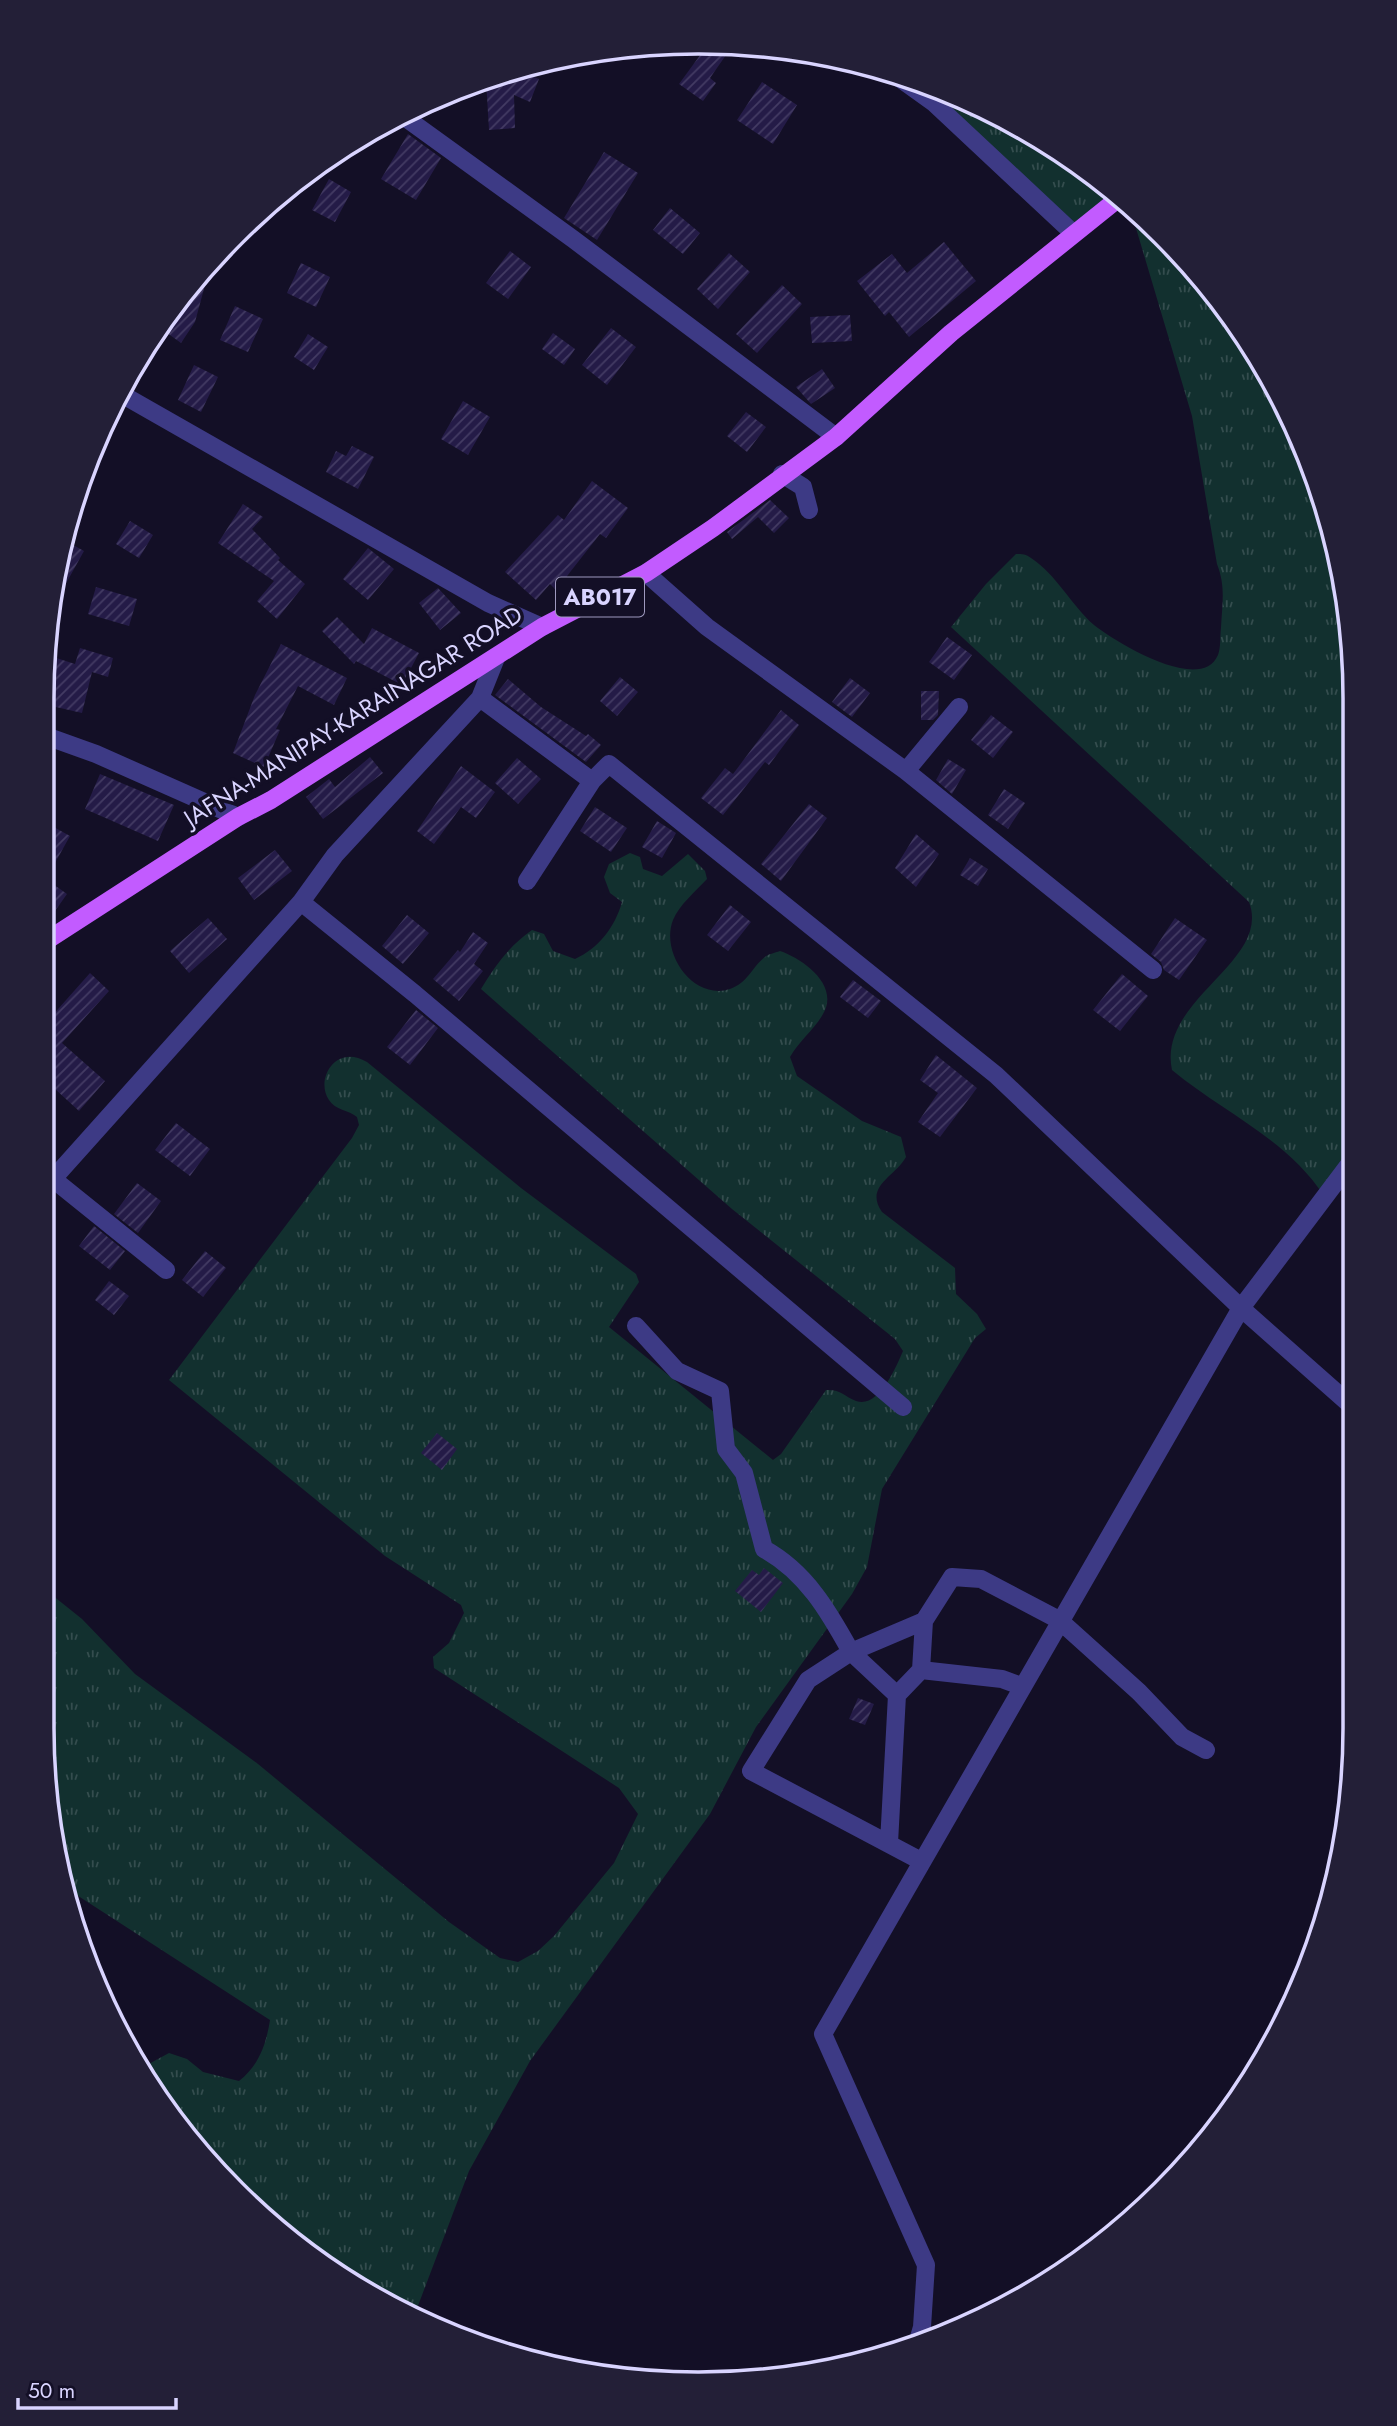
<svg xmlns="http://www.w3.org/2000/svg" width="1397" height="2426" viewBox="0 0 1397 2426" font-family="Jost,sans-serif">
	<defs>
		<pattern id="grass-tufts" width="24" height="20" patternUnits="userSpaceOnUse" patternTransform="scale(1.75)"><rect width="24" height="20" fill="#12302f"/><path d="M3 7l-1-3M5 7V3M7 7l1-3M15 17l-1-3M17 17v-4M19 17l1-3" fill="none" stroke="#344d4e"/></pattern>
		<pattern id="building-hatch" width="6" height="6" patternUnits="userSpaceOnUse" patternTransform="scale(1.75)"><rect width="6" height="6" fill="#241b47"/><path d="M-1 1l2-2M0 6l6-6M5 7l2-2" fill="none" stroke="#433b63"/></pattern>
	</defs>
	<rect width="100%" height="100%" fill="#130f26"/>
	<!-- grass -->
	<path fill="url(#grass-tufts)" d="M940,89L1063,152L1119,198L1073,233L934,103Z
		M1130,208L1163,235L1267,370L1320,488L1354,655V1158L1324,1196C1287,1139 1224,1113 1172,1070C1157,999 1272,962 1249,902L951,627L986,584L1016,554C1022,554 1026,554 1031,558C1056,574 1071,605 1094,625C1114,641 1201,695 1218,655C1221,648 1220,635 1221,628C1222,604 1226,587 1217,564L1192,416Z
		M630,853L640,857L643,869L662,876L688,854L705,871L707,879C696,891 679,905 673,920C660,953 693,1001 730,989C748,983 752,967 765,957C768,954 775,953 780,951C803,959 840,985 823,1014C814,1030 799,1041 790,1057L797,1076L862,1121L901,1137L906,1157C895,1177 864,1186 882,1212L955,1268L956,1294L977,1314L986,1329L975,1338L882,1489L867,1567L852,1594L756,1727L710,1814L530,2061L469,2171L416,2311L333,2273L177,2127L145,2066L169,2053L187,2059L203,2072L239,2081C259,2065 266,2045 270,2020L69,1890L42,1727V1587L82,1619L135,1674L258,1764L449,1922L500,1958L518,1962L538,1951L554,1936L614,1863L638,1814L619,1788L434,1668L433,1657L449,1643L464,1613L461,1605L385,1556L169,1380L352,1138L359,1125L357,1117C349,1110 335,1110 329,1100C315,1080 335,1043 367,1062L521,1188L636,1274L639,1282L609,1327L773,1460L781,1454L826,1390C840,1389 844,1396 856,1401C879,1409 896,1367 903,1351L895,1339L732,1209L481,989C495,966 509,946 532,930L544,934L553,951L575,959C599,948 615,927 622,902L610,893L604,877L609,864Z"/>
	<!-- building -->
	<path fill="url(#building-hatch)" d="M709,43L733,45L710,78L716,83L703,101L679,84Z
		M518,71L539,79L530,102L514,95L515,128L489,130L486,80Z
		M762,82L797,105L773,144L737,120Z
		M408,134L441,158L416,200L381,179Z
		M604,152L638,173L597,240L564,218Z
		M329,179L351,192L335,222L312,210Z
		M670,208L700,233L683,254L653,230Z
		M944,242L976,281L909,337L889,312L885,316L857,281L892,254L907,273Z
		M510,251L531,267L508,299L486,283Z
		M729,253L750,272L718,309L697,289Z
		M211,263L195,322L181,343L163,330L175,312L172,310Z
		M301,263L330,277L316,307L287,293Z
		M782,285L802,304L757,353L736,334Z
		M235,306L263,319L248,352L220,340Z
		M850,315L852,341L812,343L810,317Z
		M611,328L636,347L607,385L582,365Z
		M553,333L575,349L564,365L542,349Z
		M308,334L328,347L314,370L294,357Z
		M194,365L218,377L201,412L178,400Z
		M822,369L835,388L811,404L796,387Z
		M463,401L490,417L468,455L441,439Z
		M746,412L766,427L747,452L727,436Z
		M352,446L374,457L358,489L326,472L336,451L346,456Z
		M592,481L628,508L606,538L600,534L556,590L550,584L536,600L505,572L558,515L564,520Z
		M770,500L789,518L774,533L758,517L732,539L727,532Z
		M243,504L263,517L252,529L280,558L278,560L305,584L277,619L257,601L274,581L218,543Z
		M130,521L153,535L139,558L116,544Z
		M66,541L84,551L59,596L55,595Z
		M368,548L394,569L368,600L343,579Z
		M96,587L137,599L129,626L88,614Z
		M438,588L461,613L440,630L419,603Z
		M337,617L364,644L372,628L419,653L402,685L356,661L354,664L322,631Z
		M947,637L972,655L954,680L929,662Z
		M281,644L347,678L334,705L298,686L276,729L280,730L264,767L233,753L255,695Z
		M80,648L113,658L108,677L92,672L82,713L43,704L44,654L75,664Z
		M620,677L638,692L617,716L600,701Z
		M850,678L870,693L852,717L832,702Z
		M508,679L541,707L586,736L588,734L601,745L586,762L495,695Z
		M921,691H939L938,715L933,720H921Z
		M781,710L799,725L769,765L765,762L723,815L701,798L725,768L733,774Z
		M991,715L1013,732L993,758L971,740Z
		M370,757L383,773L323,819L306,797L329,779L335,787Z
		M517,758L541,779L518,804L495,783Z
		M948,759L966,770L952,794L936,780Z
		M461,766L495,792L476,818L461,807L434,844L417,831Z
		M100,774L174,805L158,841L85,809Z
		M1004,789L1025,803L1008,829L988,815Z
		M809,804L827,818L781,881L761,864Z
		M595,807L627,828L611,852L580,831Z
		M43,821L70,836L46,879L67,894L43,928Z
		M657,821L676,833L662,858L642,847Z
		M916,834L939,854L916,887L895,868Z
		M275,850L292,871L254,900L238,878Z
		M970,858L988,869L978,886L960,875Z
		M730,905L751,922L728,951L707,935Z
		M407,915L429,933L403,964L382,946Z
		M208,918L227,939L189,973L170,951Z
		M1175,918L1207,940L1179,980L1164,970L1161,962L1151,954Z
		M473,932L488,943L474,964L483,971L459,1001L433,979L458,950L460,952Z
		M90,973L109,991L62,1043L105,1081L79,1111L43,1078V1026Z
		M1122,974L1148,996L1120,1031L1093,1010Z
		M853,980L881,1001L868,1018L840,997Z
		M416,1010L438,1028L410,1065L387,1047Z
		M936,1055L977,1088L940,1137L918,1122L938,1093L920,1080Z
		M176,1123L210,1149L190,1176L155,1150Z
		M137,1183L161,1201L138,1233L114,1214Z
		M94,1226L125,1251L110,1270L79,1246Z
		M205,1251L226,1268L203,1297L182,1280Z
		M109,1281L129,1296L114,1315L95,1300Z
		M437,1433L457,1449L442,1470L421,1453Z
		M764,1568L783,1583L761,1612L735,1591L752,1570L759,1575Z
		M858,1698L874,1704L865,1725L849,1719Z"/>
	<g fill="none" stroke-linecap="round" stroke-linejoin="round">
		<!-- minor -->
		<path stroke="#3d3a85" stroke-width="18" d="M895,75L934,103L1073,233
			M403,116L573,239L836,437
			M123,395L488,603L542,627
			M782,474L803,487L809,510
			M646,573L707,627L906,771L1153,970
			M480,698L592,781
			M43,735L96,754L238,817
			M906,771L959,707
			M527,881L592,781L609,764L996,1075L1241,1308L1354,1408
			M301,902L415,994L903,1407
			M53,1179L166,1270
			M43,1190L301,902L335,855L480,698L496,658
			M636,1326L677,1371L720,1391L726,1449L744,1473L764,1549C806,1572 829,1612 851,1652L924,1621
			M921,1670L1002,1679L1021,1686
			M897,1695L851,1652L808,1680L751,1771L921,1861
			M889,1843L897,1695L921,1670L924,1621L952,1577L981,1579L1059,1620L1139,1692L1182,1737L1206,1750
			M918,2341L922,2327L926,2265L823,2034L1241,1308L1354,1158"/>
		<!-- major -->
		<path stroke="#c25bff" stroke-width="18" d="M43,943L238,817L271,800L542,627L646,573L713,528L836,437L951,333L1119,198"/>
	</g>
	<g text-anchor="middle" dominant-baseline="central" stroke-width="7" stroke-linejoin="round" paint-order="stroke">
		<!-- shield labels -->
		<rect fill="#130f26" stroke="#9e99be" stroke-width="2" x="556" y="577.5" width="88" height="39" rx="5"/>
		<g font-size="23" font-weight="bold" fill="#d9d4ff">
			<text x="600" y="597">AB017</text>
		</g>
		<!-- street labels -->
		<g font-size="24" fill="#d9d4ff" stroke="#130f26">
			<text transform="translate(353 716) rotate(-32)">JAFNA-MANIPAY-KARAINAGAR ROAD</text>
		</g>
	</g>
	<!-- crop -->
	<path d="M0 0H1397V2426H0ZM698 54H699A644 644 0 0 1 1343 698V1728A644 644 0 0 1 699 2372H698A644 644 0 0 1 54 1728V698A644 644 0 0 1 698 54Z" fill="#231f37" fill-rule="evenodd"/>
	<path fill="none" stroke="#d9d4ff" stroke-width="3.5" d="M698 54H699A644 644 0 0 1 1343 698V1728A644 644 0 0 1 699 2372H698A644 644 0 0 1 54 1728V698A644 644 0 0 1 698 54Z"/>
	<!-- scale -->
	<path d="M18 2398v10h158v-10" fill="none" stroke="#d9d4ff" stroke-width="3.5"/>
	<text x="28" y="2398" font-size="21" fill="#d9d4ff" stroke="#130f26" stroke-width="5" paint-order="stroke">50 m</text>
</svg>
